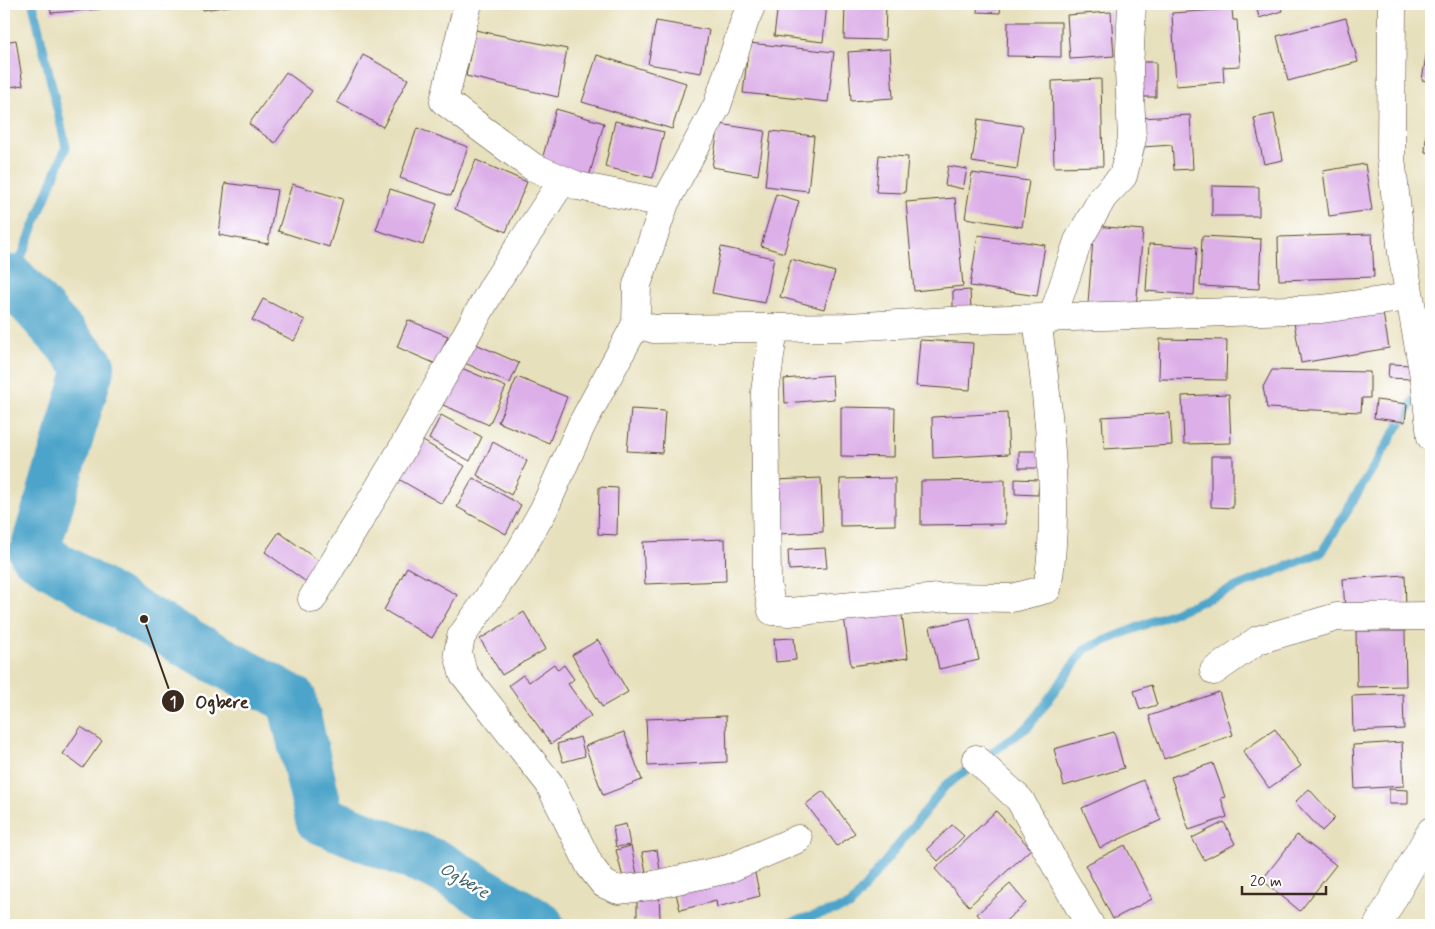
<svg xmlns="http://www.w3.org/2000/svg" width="1435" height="929" viewBox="0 0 1435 929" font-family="Mynerve,sans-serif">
	<rect width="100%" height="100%" fill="#fff"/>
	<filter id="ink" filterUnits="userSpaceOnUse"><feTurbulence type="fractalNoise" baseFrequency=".02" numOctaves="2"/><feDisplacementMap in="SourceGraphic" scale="10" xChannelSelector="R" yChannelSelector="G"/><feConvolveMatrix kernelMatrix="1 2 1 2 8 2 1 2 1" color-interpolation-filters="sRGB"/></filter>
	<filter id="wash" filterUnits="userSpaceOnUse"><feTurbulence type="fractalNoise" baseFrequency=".0096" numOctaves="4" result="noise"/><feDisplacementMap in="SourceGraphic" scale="20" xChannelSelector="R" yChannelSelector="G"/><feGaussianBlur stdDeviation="1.12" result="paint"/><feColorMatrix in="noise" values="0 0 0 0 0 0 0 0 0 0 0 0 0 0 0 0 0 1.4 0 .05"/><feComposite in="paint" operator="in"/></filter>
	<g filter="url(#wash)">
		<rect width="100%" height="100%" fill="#e7e0bc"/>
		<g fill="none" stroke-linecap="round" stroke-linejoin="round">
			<!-- stream -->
			<path stroke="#4da4ca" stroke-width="9" d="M12,280L66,147L33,4
				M779,925L850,906L946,785L1029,726L1085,649L1322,552L1420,390"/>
			<!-- river -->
			<path stroke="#4da4ca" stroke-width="50" d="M4,279L12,280L90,366L34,553L144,619L292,700L320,819L437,865L539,925"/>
		</g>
		<g id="blocks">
			<!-- building -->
			<path fill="#dcafe8" d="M50,4H99L100,9L51,13Z
				M202,4H236V5L203,10Z
				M778,4H827L823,42L774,36Z
				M845,4H886L885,40L844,39Z
				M978,4H1001L1000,13L977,12Z
				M1256,4H1280L1282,11L1259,18Z
				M1232,9L1233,20H1237L1240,66L1223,67L1224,82L1176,86L1172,13Z
				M1111,12L1114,56L1070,59L1067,15Z
				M1346,18L1358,62L1288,81L1277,36Z
				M656,21L709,30L701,73L648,64Z
				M1008,22H1061V57L1007,56Z
				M475,30L567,49L558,97L466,76Z
				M1429,38H1431V82L1422,80Z
				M16,40L23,85L4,88V42Z
				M749,43L834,52L828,102L743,93Z
				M890,49L893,98L851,101L848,52Z
				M363,55L408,79L383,127L337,102Z
				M597,55L686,83L672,129L582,102Z
				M1138,62H1156V97H1138Z
				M286,72L312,91L275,143L249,124Z
				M1101,79L1103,166L1054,167L1052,81Z
				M556,109L604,123L589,177L541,163Z
				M1274,114L1283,160L1264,164L1254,118Z
				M1190,115L1193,169L1174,170L1172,145L1143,147L1142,118Z
				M978,119L1023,126L1017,169L972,162Z
				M615,121L664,132L653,178L605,167Z
				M1427,122H1431V153L1425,152Z
				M719,124L765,131L758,175L712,167Z
				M417,128L468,147L451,196L400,178Z
				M771,131L814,136L808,191L765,186Z
				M879,155L908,157L905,193L876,192Z
				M476,160L527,182L506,232L455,209Z
				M1365,164L1372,210L1329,216L1323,171Z
				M948,166L967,169L963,189L945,185Z
				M972,173L1029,181L1022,227L965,218Z
				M225,183L277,190L268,244L219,235Z
				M292,184L343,199L329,247L278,231Z
				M1212,186L1259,187V216H1212Z
				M390,189L437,204L423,245L376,230Z
				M776,194L799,201L784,253L761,246Z
				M955,198L963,286L914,291L906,202Z
				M1094,226L1143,230L1136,308L1088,304Z
				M1372,234L1374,277L1279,280L1278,237Z
				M978,235L1045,245L1037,296L970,286Z
				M1202,236L1261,239L1259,289L1200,286Z
				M1149,244L1197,247L1194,295L1146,291Z
				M721,247L774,258L765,303L712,293Z
				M791,259L835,272L824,309L780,297Z
				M970,290L971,309H953V291Z
				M263,299L305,320L294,341L252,320Z
				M1382,307L1389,348L1301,363L1294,322Z
				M408,320L448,336L436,364L397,347Z
				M1160,339L1227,340L1226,380L1159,379Z
				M920,340L973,343L970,390L916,386Z
				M469,341L519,363L510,383L460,361Z
				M1389,364L1412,365L1411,379L1388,378Z
				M459,367L506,387L489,425L443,405Z
				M1272,370L1370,372V398H1362L1361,412L1267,408L1263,387Z
				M832,375L834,399L785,403L784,379Z
				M517,377L567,397L549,443L498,422Z
				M1229,394L1231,443L1184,444L1182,396Z
				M1376,400L1407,404L1405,422L1374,418Z
				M841,407L895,408L894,457L841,456Z
				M631,409L665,411L662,453L627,451Z
				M1007,413L1009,454L933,458L932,417Z
				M1170,413L1172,445L1104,449L1102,417Z
				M441,415L482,437L470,461L429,439Z
				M418,438L465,466L442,504L395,477Z
				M493,442L527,461L511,495L477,475Z
				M1019,451H1042V468H1019Z
				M1211,456H1233V508L1211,507Z
				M473,478L521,505L506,534L457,507Z
				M821,478L823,532L777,534L775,480Z
				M895,478V525L840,526V479Z
				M1015,479L1039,480L1038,495L1015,494Z
				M1005,480V524L921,525V481Z
				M599,487L618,488L617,535L598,534Z
				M279,532L323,564L309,584L265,552Z
				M725,539L726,581L645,584L643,542Z
				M825,548L827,568L789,570L788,550Z
				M407,567L457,595L432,638L384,610Z
				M1405,575L1406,608L1345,611L1343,579Z
				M901,609L908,658L851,666L844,617Z
				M524,612L546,649L502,675L480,639Z
				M970,618L979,660L939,669L930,627Z
				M1356,631H1405L1406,686L1357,687Z
				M794,638L796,660L776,662L774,639Z
				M598,640L628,692L602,707L572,655Z
				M554,664L558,670L564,665L574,679L568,684L591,716L551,744L509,685L523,675L529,682Z
				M1151,685L1157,705L1140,710L1134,691Z
				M1219,692L1233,735L1164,759L1149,716Z
				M1403,694L1404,729L1353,731L1352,696Z
				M726,716L727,762L648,766L646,719Z
				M81,727L102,741L83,768L63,754Z
				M1275,729L1301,766L1269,788L1243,751Z
				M624,732L642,780L603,795L585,746Z
				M1114,732L1124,768L1064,786L1054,749Z
				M580,737L585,756L563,762L557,744Z
				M1402,742L1404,786L1355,789L1353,745Z
				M1213,763L1225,797L1221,798L1227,817L1189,830L1171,777Z
				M1143,780L1161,820L1100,848L1082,808Z
				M1309,789L1335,818L1322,831L1295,802Z
				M1389,789L1408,790V804H1389Z
				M823,791L855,833L837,846L806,804Z
				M996,811L1031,849L969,906L935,869Z
				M1224,822L1235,844L1204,860L1192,838Z
				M626,824L630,845L616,847L613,827Z
				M952,825L964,836L938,861L927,849Z
				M1297,835L1336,865L1300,911L1262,880Z
				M1125,845L1152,899L1113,919L1085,865Z
				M631,846L637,874L623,878L616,850Z
				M657,850L660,870L646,872L642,852Z
				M754,869L760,896L717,907L716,901L680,910L675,889Z
				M1010,884L1026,903L1001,925H987L977,914Z
				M659,892L660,919H637V893Z"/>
		</g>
	</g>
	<g filter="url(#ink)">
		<use href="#blocks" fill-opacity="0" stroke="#554536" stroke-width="1"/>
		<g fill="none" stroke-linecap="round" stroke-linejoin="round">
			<defs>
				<path id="street" d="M468,4L444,101L533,167L578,186L665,203
					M752,4L745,20L717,106L665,203L637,285L636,324L582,424L544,509L518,555L461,637L458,653L463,673L549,783L590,866L604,884L618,890L649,886L728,869L798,839
					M1392,4L1391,158L1402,253L1425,382L1431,437
					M1052,319L1078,241L1103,197L1123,176L1132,139L1129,71L1132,4
					M636,324L654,329L847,327L950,321L1322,309L1409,297
					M774,328L765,392L767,583L772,611L789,612L949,597L1012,598L1047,589C1055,545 1054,497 1051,452C1048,407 1043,364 1037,319
					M312,599L401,451L494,285L563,180
					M1214,671L1258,640L1337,617L1431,616
					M976,759L1020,800L1061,875L1090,925
					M1378,925L1431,831"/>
			</defs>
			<!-- street casing -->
			<use href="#street" stroke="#554536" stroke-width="29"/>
			<!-- street -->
			<use href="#street" stroke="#fff" stroke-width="28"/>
		</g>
	</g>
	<g text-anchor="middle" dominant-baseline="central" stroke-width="5" stroke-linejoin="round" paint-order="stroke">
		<!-- water labels -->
		<g font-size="18" font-style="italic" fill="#43616b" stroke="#fff">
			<text transform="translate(464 881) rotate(30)">Ogbere</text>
		</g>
	</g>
	<!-- callouts -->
	<path fill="none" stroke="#3b2a1e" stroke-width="2" d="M144 619L173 701"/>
	<g fill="#3b2a1e" stroke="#fff" stroke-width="2">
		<circle cx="144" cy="619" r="5"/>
		<circle cx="173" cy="701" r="12"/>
	</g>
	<g font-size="15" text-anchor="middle" font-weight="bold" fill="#fff">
		<text x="173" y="707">1</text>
	</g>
	<g font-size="18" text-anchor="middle" font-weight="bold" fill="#3b2a1e" stroke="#fff" stroke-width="5" stroke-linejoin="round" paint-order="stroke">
		<text x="222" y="708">Ogbere</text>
	</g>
	<!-- margin -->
	<rect width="1435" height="929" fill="none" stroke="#fff" stroke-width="20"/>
	<!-- scale -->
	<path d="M1242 886v8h84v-8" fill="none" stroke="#3b2a1e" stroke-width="2.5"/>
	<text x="1250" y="886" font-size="15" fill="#3b2a1e" stroke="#ffffff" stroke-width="4" paint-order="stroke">20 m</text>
</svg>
